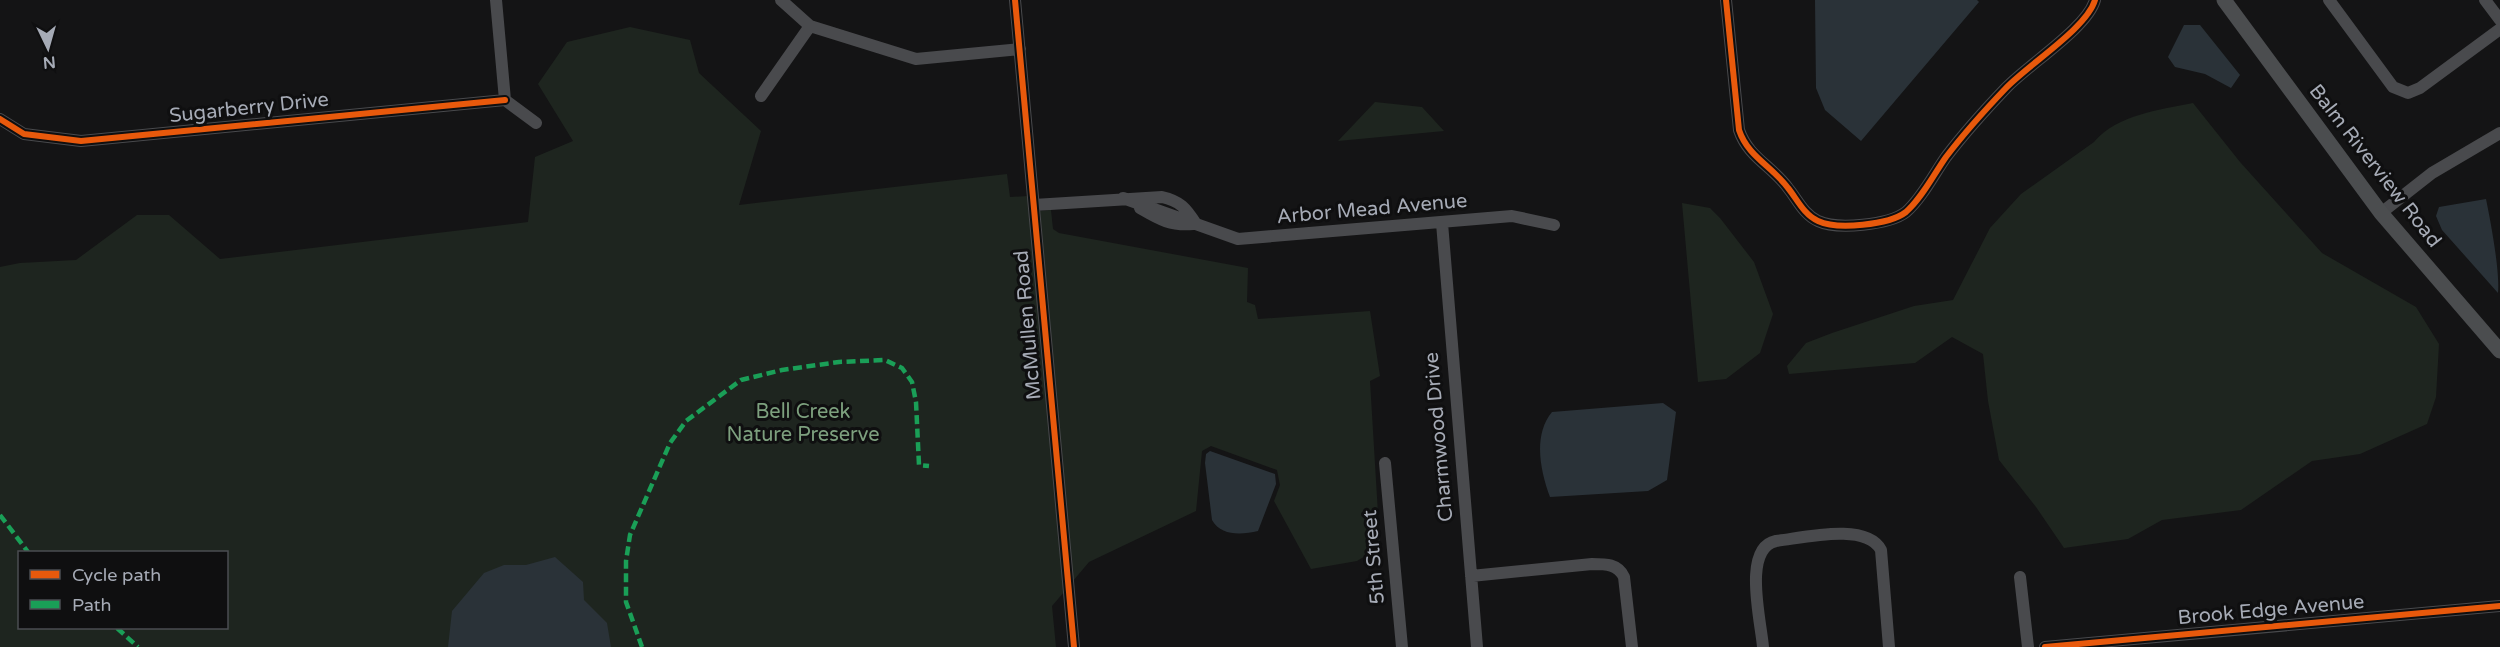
<svg xmlns="http://www.w3.org/2000/svg" width="2500" height="647" viewBox="0 0 2500 647" font-family="'Varela Round',sans-serif">
	<rect width="100%" height="100%" fill="#141415"/>
	<!-- green -->
	<path fill="#1e251f" fill-rule="evenodd" d="M630,27L690,40L699,73L761,131L739,205L1007,174L1010,197L1028,196L1064,592L1052,606L1056,647H0V267L20,263L76,260L137,215H169L220,259L528,222L535,157L573,141L538,84L567,42ZM20,552H226V628H20Z
		M1375,102L1422,107L1444,131L1338,141Z
		M2193,103L2240,162L2322,253L2416,307L2439,344L2436,397L2427,424L2360,454L2312,461L2241,510L2162,520L2128,539L2064,548L2036,507L1999,460L1988,401L1983,354L1952,337L1915,363L1789,374L1787,366L1806,343L1832,333L1914,306L1953,300L1990,228L2021,194L2094,142C2118,114 2160,110 2193,103Z
		M1682,203L1710,208L1720,218L1754,262L1773,314L1760,353L1726,379L1698,382Z
		M1051,210L1053,229L1059,233L1248,268L1247,302L1255,305L1258,319L1370,311L1380,376L1370,381L1380,547L1357,561L1311,569L1274,501L1280,485L1277,470L1211,446L1202,451L1196,511L1089,562L1073,581L1040,211Z"/>
	<!-- water -->
	<path fill="#2a3238" d="M1815,0H1977L1979,2L1861,141L1825,110L1816,88Z
		M2184,25H2200L2240,75L2231,88L2205,74L2175,67L2168,57Z
		M2486,199C2491,223 2500,272 2498,293L2442,230L2436,216L2439,207Z
		M1663,403L1676,412L1667,480L1648,491L1550,497C1540,470 1533,435 1552,412Z
		M1210,451L1275,474L1276,484L1258,531C1241,535 1221,536 1212,520L1205,463L1206,454Z
		M555,557L583,582L584,600L607,623L611,647H448L452,611L484,573L504,565H526Z"/>
	<g fill="none" stroke-linecap="round" stroke-linejoin="round">
		<!-- minor -->
		<path stroke="#494a4d" stroke-width="12" d="M496,0L505,100L536,123
			M781,0L810,26L916,59L1020,49
			M1015,0L1074,647
			M1726,0L1739,130C1748,157 1772,166 1788,188C1797,199 1804,215 1818,221C1837,230 1889,225 1906,212C1922,198 1934,174 1946,157C1965,132 1985,110 2006,88C2029,64 2087,28 2095,0
			M2329,0L2393,87L2408,93L2420,88L2500,29
			M2485,0L2500,20
			M761,96L810,26
			M0,119L24,134L81,141L505,100
			M1123,198L1238,239L1512,216L1554,225
			M1034,205L1162,197C1180,201 1186,208 1196,224
			M1140,208C1159,219 1170,226 1193,224
			M2381,213L2432,173L2500,133
			M1442,223L1477,647
			M1385,463L1402,647
			M1471,576L1592,564C1606,564 1618,564 1624,577L1632,647
			M2020,577L2028,647
			M1763,647C1761,621 1742,548 1776,541C1803,538 1866,522 1881,550L1889,647
			M2045,647L2500,606"/>
		<!-- major -->
		<path stroke="#4b4d4f" stroke-width="15" d="M2224,0L2381,213L2500,351"/>
		<!-- quiet -->
		<path stroke="#1a9f57" stroke-width="4.5" stroke-dasharray="9 4.5" stroke-linecap="butt" d="M0,515L28,552
			M117,628L138,647
			M642,647L626,602V561L630,535L670,443L686,421L741,380L782,370L839,362L885,360L902,368L912,382L916,402L919,465L929,466"/>
		<defs>
			<path id="cycleway" d="M1015,0L1074,647
				M1726,0L1739,130C1748,157 1772,166 1788,188C1797,199 1804,215 1818,221C1837,230 1889,225 1906,212C1922,198 1934,174 1946,157C1965,132 1985,110 2006,88C2029,64 2087,28 2095,0
				M0,119L24,134L81,141L505,100
				M2045,647L2500,606"/>
		</defs>
		<!-- cycleway casing -->
		<use href="#cycleway" stroke="#0f0f10" stroke-width="10"/>
		<!-- cycleway -->
		<use href="#cycleway" stroke="#e8590c" stroke-width="6"/>
	</g>
	<g text-anchor="middle" dominant-baseline="central" stroke-width="6" stroke-linejoin="round" paint-order="stroke">
		<!-- street labels -->
		<g font-size="20" fill="#a6abb6" stroke="#0f0f10">
			<text transform="translate(249 108) rotate(-6)">Sugarberry Drive</text>
			<text transform="translate(2375 166) rotate(52)">Balm Riverview Road</text>
			<text transform="translate(1372 209) rotate(-5)">Arbor Mead Avenue</text>
			<text transform="translate(1028 325) rotate(-95)">McMullen Road</text>
			<text transform="translate(1439 437) rotate(-95)">Charmwood Drive</text>
			<text transform="translate(1374 557) rotate(-95)">5th Street</text>
			<text transform="translate(2271 610) rotate(-5)">Brook Edge Avenue</text>
		</g>
		<!-- park labels -->
		<g font-size="20" fill="#7da07e" stroke="#0f0f10">
			<text x="803" y="412">Bell Creek<tspan x="803" dy="23">Nature Preserve</tspan></text>
		</g>
	</g>
	<!-- legend -->
	<rect x="18" y="551" width="210" height="78" fill="#0f0f10" stroke="#4b4d52" stroke-width="1.5"/>
	<rect x="30" y="570" width="30" height="9" fill="#e8590c" stroke="#4b4d52" stroke-width="1.5"/>
	<text x="72" y="581" font-size="18" fill="#a6abb6">Cycle path</text>
	<rect x="30" y="600" width="30" height="9" fill="#1a9f57" stroke="#4b4d52" stroke-width="1.5"/>
	<text x="72" y="611" font-size="18" fill="#a6abb6">Path</text>
	<!-- north arrow -->
	<g transform="translate(48 48) rotate(175)" stroke="#0f0f10" stroke-width="4.5" paint-order="stroke">
	<path d="M0-4.5L10 22L0 15L-10 22Z" fill="#a6abb6"/>
	<text y="-9" font-size="16" font-weight="bold" text-anchor="middle" fill="#a6abb6">N</text>
	</g>
</svg>
